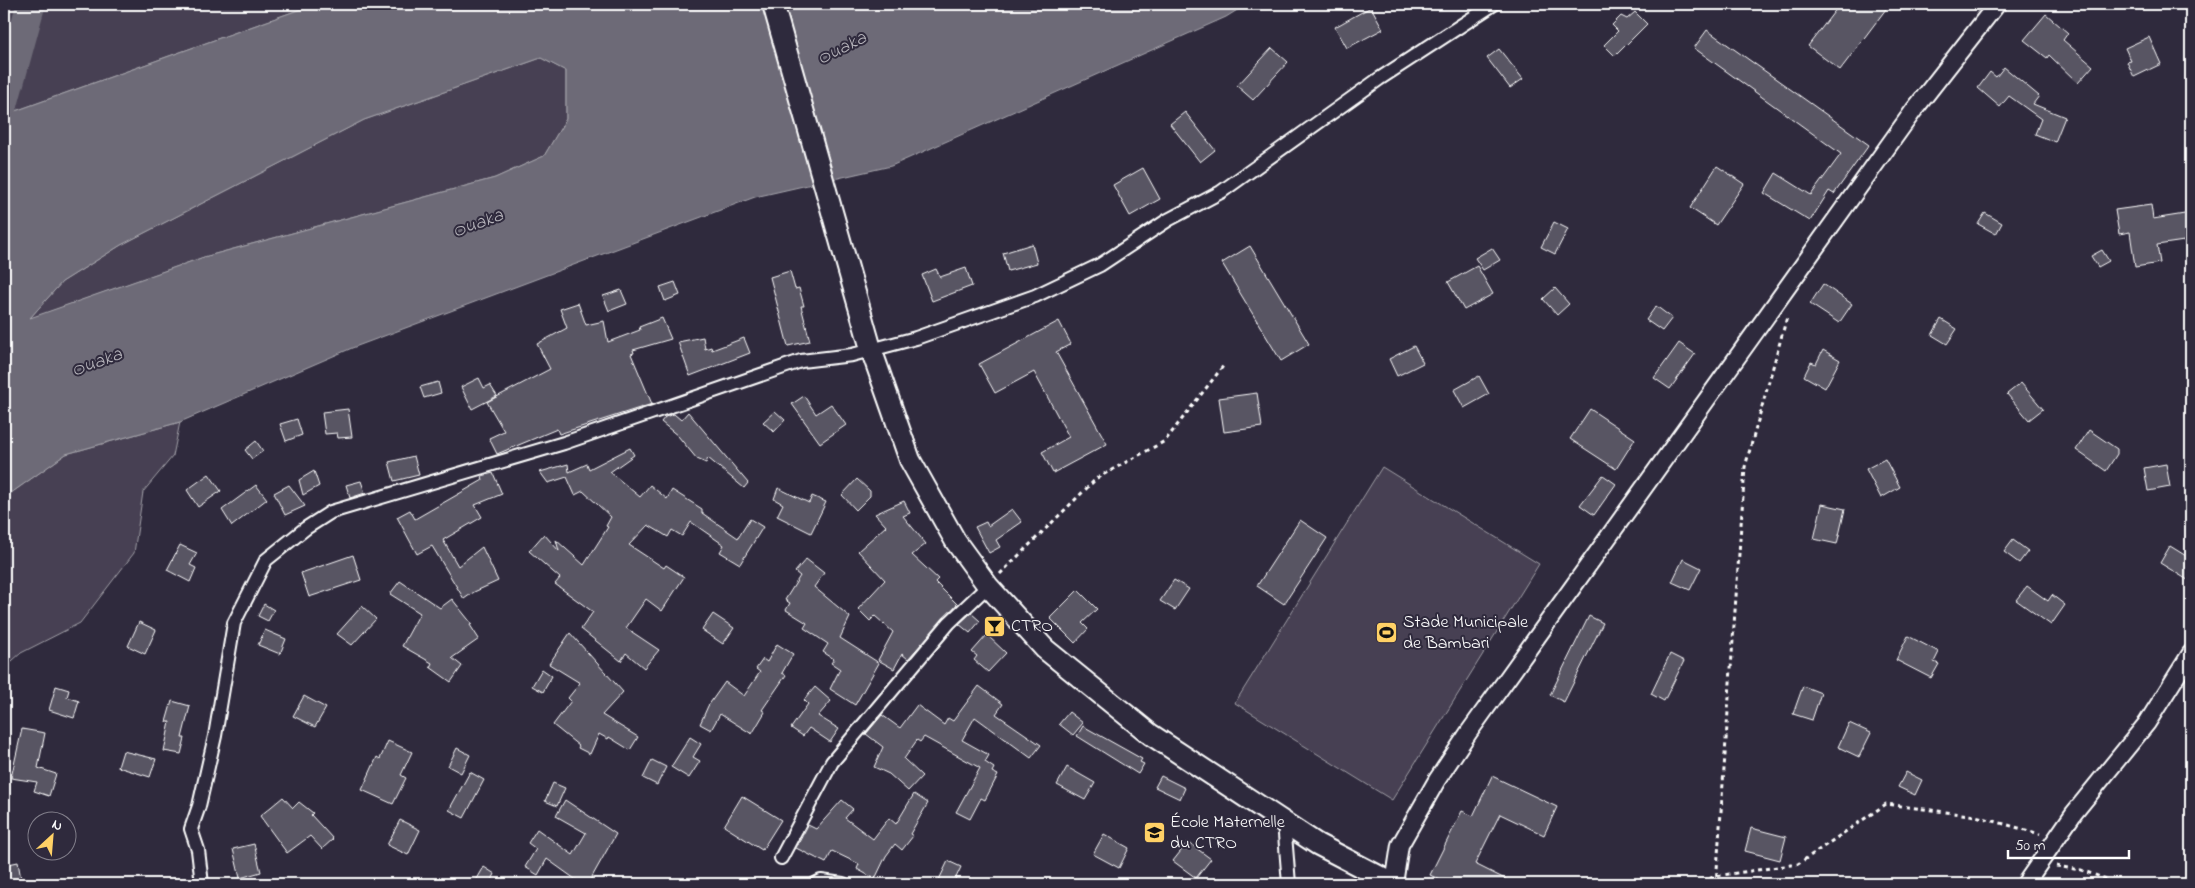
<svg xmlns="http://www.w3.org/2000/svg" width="2195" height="888" viewBox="0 0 2195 888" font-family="'Indie Flower',sans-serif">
	<rect width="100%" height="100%" fill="#2f2a3d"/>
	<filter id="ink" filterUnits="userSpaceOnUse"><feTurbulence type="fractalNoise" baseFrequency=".02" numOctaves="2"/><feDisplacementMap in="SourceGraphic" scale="10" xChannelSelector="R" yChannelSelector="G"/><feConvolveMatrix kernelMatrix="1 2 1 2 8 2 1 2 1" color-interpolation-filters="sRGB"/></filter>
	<g filter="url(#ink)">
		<!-- green -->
		<path fill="#464152" stroke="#a2a0a8" d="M4,4H315L4,115Z
			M541,58L566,71V119L544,156L495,178L204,257L29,319L62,282L121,245L364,120Z
			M180,422L173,456L143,492L134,553L80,623L21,653L4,668V498L66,454Z
			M1382,467L1539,564L1392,800L1235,703Z"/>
		<!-- water -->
		<path fill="#6d6a77" stroke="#a7a6ad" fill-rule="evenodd" d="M315,4H1247L1226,17L891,166L755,197L352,348L180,422L66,454L4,498V115ZM541,58L566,71V119L544,156L495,178L204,257L30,318L62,282L121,245L364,120Z"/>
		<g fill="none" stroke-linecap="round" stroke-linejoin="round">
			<!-- river -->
			<path stroke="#6d6a77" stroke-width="29" d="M4,103L31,4"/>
		</g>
		<!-- building -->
		<path fill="#595564" stroke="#fff" d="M1840,4H1878L1886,9L1840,70L1808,46Z
			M1371,7L1383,29L1347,48L1335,27Z
			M1635,12L1647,24L1615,56L1604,45L1618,31L1612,25L1621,16L1627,19Z
			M2046,14L2068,33L2063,40L2093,66L2078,83L2049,55L2047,58L2024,40Z
			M1707,30L1869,145L1834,194L1829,191L1810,221L1764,193L1776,173L1811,195L1841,154L1694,48Z
			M2149,37L2161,64L2134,77L2127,62L2131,61L2125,48Z
			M1272,48L1288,62L1253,100L1237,86Z
			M1499,49L1523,79L1510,88L1487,58Z
			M2004,67L2039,96L2033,104L2065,117L2055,142L2035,134L2041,119L2009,96L2000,107L1978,88L1990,72L1996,77Z
			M1185,112L1215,150L1200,162L1170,124Z
			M1717,166L1744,184L1716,225L1690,208Z
			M1143,168L1160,199L1130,216L1113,185Z
			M2151,205L2153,219L2191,213V240L2157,245L2160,263L2135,267L2130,232L2119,234L2115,210Z
			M1985,213L2002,223L1996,234L1978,224Z
			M1554,222L1568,229L1555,254L1541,247Z
			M1032,244L1037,263L1008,271L1003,253Z
			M1250,246L1309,344L1281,361L1222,263Z
			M1492,248L1500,260L1483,270L1475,258Z
			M2102,250L2109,261L2098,267L2091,256Z
			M1477,266L1493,294L1464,310L1448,282Z
			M966,268L972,286L932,301L922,275L936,269L940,277Z
			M790,271L795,289L799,288L804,306H801L810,341L788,346L770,277Z
			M675,282L680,295L665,301L660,287Z
			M1823,284L1852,304L1839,323L1810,304Z
			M1555,288L1569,304L1557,315L1543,299Z
			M621,290L627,304L609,311L603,296Z
			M578,303L586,325L604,321L608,342L640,330L639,327L662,318L671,339L633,350L634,353L631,354L652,404L559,434L557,429L497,454L489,438L504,431L487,402L550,369L537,344L567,328L560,309Z
			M1656,306L1672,318L1662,331L1646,320Z
			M1941,319L1957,329L1947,344L1932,335Z
			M1059,321L1071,344L1056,352L1107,444L1053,473L1042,452L1069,437L1034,372L995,393L979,364Z
			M703,337L705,349L711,347L712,350L744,338L750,353L690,376L678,342Z
			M1679,343L1695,354L1670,389L1654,378Z
			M1414,346L1423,363L1397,376L1389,359Z
			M1823,350L1840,360L1825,388L1804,376L1811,362L1816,364Z
			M1479,376L1489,394L1464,408L1454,390Z
			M479,378L484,388L490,385L497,396L472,409L461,387Z
			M438,382L441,393L424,398L420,387Z
			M2021,383L2043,409L2029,420L2007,394Z
			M1257,393L1262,427L1224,432L1219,398Z
			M804,396L816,414L831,404L846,425L820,443L792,404Z
			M348,409L352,437L338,438L337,433L325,434L322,412Z
			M1590,409L1635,439L1616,469L1570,439Z
			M775,411L785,420L774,432L763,422Z
			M688,412L748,483L744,488L708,458L706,463L697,459L678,436L661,422L665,417L674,414L681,420Z
			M297,419L302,435L286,441L280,424Z
			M2089,430L2117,449V454L2106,471L2076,450Z
			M256,441L263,451L252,459L245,450Z
			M630,448L634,455L610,472L640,497L650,485L667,499L672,490L702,509V513L738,538L750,519L763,527L740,564L720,552L724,545L691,522L682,536L672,530L668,537L648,525L629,545L664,568L666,565L684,577L662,611L646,599L626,628L659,650L644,668L626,653L621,661L581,629L593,612L555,584L560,578L529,551L544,534L559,551L556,540L584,565L608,527L606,526L611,517L583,491L575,495L567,477L548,483L540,472L568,464L569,472L587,464L589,469Z
			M414,456L419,475L394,481L389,462Z
			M1885,459L1900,487L1881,498L1866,469Z
			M2166,464L2170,487L2148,491L2144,468Z
			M314,471L319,486L303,495L299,480Z
			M493,473L502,494L475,505L482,517L443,540L458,566L482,547L498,581L474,592L464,599L432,546L417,554L397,517L410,510L415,519L483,480L482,476Z
			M209,474L221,491L198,507L187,490Z
			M1603,475L1616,484L1594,515L1580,505Z
			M857,479L870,491V496L856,510L842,495Z
			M361,481L365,493L350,498L346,485Z
			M256,485L267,499L232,526L222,510Z
			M289,485L305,506L285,515L274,493Z
			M778,488L809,503L812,496L826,502L811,533L777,516L783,504L774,499Z
			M904,501L910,513L903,516L926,544L912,555L938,579L935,582L957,604L908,659L902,654L894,669L878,660L893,632L875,616L870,621L858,609L885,580L858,551L886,526L875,514Z
			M1822,504L1845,509L1837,544L1814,539Z
			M1012,509L1022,522L996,540L1000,547L989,553L975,527L986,522L988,526Z
			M1300,520L1327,538L1284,604L1257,586Z
			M2013,540L2028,551L2019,563L2004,552Z
			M180,545L197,553L190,565L196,568L190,582L167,570Z
			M2170,546L2191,559V582L2160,563Z
			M353,555L361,580L309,597L301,573Z
			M806,559L824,573L814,587L850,617L840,638L879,663L855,705L830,689L840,669L831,663L834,659L823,652L828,644L804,628L807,623L786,610L790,603L785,600L800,576L795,572Z
			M1683,559L1701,568L1690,590L1672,582Z
			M1174,580L1189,589L1175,610L1160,601Z
			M400,581L440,608L452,599L472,624L470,625L479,639L452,658L462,666L451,682L430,667L432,663L402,646L420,613L390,594Z
			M2027,586L2048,601L2052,595L2065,605L2051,625L2016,600Z
			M1078,590L1097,609L1082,623L1088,629L1075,643L1050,618Z
			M264,604L274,610L268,621L258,616Z
			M362,606L376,619L352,645L337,634Z
			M971,613L980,621L970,633L959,624Z
			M713,614L734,628L723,644L702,630Z
			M1589,616L1603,623L1564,702L1550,695Z
			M139,622L156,630L145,654L128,646Z
			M265,630L286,639L280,654L258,645Z
			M570,633L623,692L602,715L638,737L630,750L609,737L608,739L599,734L590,754L578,748L579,746L553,725L571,701L568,698L580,683L549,664Z
			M987,635L1006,653L988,672L974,660L977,656L972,652Z
			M1908,636L1939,652L1934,662L1939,664L1931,678L1896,660Z
			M777,644L793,654L782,673L786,675L762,710L765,712L752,734L720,714L711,730L700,724L708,706L725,682L744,696L760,672L756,669L763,659L767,662Z
			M1670,654L1684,661L1664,701L1651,694Z
			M542,669L552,676L543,692L532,686Z
			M56,686L69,690L67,697L79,701L74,718L49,710Z
			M979,686L1003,704L996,714L1041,745L1031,758L975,717L962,740L989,755L985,762L994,768L992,772L998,775L985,800L981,798L970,819L956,812L980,768L924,737L920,742L917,740L904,759L922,776L908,791L889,774L874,767L883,747L866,734L882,715L900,728L917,705L944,725L948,718L953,721Z
			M1803,686L1821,693L1812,720L1793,714Z
			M815,687L831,701L818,716L839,729L830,742L809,728L803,736L791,728L808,704L804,700Z
			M304,696L326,708L315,727L293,716Z
			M172,701L190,706L182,738H185L181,754L164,751L170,722H166Z
			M1069,712L1083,723L1073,735L1059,724Z
			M1849,723L1871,733L1859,757L1838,747Z
			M1083,726L1142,759L1140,762L1144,764L1138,774L1077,736Z
			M22,729L45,733L38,768L56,774L49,796L34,791L37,782L11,778Z
			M690,737L701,744L693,757L700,761L689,778L671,767Z
			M388,741L412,752L401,775L406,778L393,804L362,790L377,757L380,759Z
			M457,748L470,755L461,773L448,766Z
			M123,751L156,759L150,777L118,767Z
			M652,760L666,767L657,785L643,778Z
			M1067,767L1095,783L1085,800L1057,785Z
			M470,772L484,780L464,818L449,810Z
			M1906,772L1922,780L1915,795L1898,787Z
			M1161,776L1185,788L1180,799L1155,787Z
			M1492,776L1557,807L1544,835L1500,814L1475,864L1515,884H1448L1430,875L1462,811L1473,816Z
			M553,783L565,788L557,806L545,801Z
			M914,794L928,803L910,834L913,836L902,850L895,844L886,856L875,879L857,869L859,864L832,851L826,863L796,848L808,825L816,829L842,800L853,809L845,818L873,839L889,818L896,824Z
			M742,796L781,820L762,850L724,826Z
			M283,797L293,808L299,802L313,813L311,815L333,839L322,849L310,836L287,853L260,816Z
			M565,800L616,834L588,884H582L547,859L538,875L525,867L536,849L528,843L537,829L573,855L586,833L556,816Z
			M400,820L420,830L408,855L387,845Z
			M1751,828L1786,837L1780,860L1745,851Z
			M1104,834L1129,848L1119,868L1093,854Z
			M1188,842L1211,859L1196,878L1173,861Z
			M254,844L261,872L240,878L233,849Z
			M948,861L961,867L953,884H937Z
			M18,862L21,879L4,882V865Z
			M484,867L495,874L490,884H474Z"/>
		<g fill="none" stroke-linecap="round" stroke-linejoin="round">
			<defs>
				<path id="minor" d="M1284,822L1289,884
					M781,858L832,762L949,623L988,586
					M202,884L198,850L191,829L199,806L215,736L234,623L266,560L306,528L331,512L564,443L801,361L852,355L916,338L1035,296L1100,265L1168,220L1221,192L1379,79L1494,4
					M815,884L821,881L843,884"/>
				<path id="tertiary" d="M1394,884L1400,845L1437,780L1469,732L1914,110L1997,4
					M2025,884L2074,813L2147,723L2191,653"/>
				<path id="primary" d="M773,4L871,349L910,460L956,542L988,586L1045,649L1150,734L1317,844L1394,884"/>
			</defs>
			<!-- minor casing -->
			<use href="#minor" stroke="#fff" stroke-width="16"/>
			<!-- tertiary casing -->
			<use href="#tertiary" stroke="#fff" stroke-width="20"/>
			<!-- primary casing -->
			<use href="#primary" stroke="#fff" stroke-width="24"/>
			<!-- path -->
			<path stroke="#fff" stroke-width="3" stroke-dasharray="4 4" stroke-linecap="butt" d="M1000,574L1097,478L1165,441L1224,365
				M2056,866L2081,870L2120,884
				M1695,884L1716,876L1798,864L1886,804L1976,816L2040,834
				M1716,884L1745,467L1787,317"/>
			<!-- minor -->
			<use href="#minor" stroke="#2f2a3d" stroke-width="12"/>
			<!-- tertiary -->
			<use href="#tertiary" stroke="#2f2a3d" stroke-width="16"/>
			<!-- primary -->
			<use href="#primary" stroke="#2f2a3d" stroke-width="20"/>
		</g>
	</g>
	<!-- icons -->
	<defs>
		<symbol id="bar-square" viewBox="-11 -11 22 22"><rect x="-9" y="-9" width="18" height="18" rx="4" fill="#ffd166" stroke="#2f2a3d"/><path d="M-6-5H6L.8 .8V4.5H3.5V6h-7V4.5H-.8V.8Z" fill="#111"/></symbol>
		<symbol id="stadium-square" viewBox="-11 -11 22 22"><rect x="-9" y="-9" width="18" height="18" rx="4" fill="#ffd166" stroke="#2f2a3d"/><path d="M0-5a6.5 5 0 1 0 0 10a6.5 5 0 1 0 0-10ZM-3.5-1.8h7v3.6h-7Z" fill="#111"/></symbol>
		<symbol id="school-square" viewBox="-11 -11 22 22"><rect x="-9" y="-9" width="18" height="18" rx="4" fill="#ffd166" stroke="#2f2a3d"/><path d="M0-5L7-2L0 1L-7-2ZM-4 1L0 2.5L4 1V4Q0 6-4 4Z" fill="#111"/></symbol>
	</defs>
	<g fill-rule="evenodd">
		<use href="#bar-square" x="982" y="614" width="25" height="25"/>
		<use href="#stadium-square" x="1374" y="620" width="25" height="25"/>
		<use href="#school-square" x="1142" y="820" width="25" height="25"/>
	</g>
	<g text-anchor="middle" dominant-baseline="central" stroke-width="4" stroke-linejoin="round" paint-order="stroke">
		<!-- poi labels -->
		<g font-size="18" fill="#fff" stroke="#2f2a3d" text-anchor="start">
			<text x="1403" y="623">Stade Municipale<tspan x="1403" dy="21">de Bambari</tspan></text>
			<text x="1011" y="627">CTRO</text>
			<text x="1170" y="823">École Maternelle<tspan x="1170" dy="21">du CTRO</tspan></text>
		</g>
		<!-- water labels -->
		<g font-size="19" font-style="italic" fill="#b6b4bb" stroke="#2f2a3d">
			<text transform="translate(842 49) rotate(-27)">Ouaka</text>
			<text transform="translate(478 224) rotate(-20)">Ouaka</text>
			<text transform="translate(97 363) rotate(-20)">Ouaka</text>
		</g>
	</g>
	<!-- margin -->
	<rect width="2195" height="888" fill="none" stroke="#2f2a3d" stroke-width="20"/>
	<rect x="10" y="10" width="2175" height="868" fill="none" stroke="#fff" stroke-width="2" filter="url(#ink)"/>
	<!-- north arrow -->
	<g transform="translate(52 836) rotate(26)"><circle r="24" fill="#2f2a3d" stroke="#827f8b"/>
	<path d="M0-4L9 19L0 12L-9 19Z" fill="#ffd166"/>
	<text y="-8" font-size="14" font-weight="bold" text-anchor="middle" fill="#ffffff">N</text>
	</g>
	<!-- scale -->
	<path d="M2008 850v8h121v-8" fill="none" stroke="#ffffff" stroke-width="2.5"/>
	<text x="2015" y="850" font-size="15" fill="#ffffff" stroke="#2f2a3d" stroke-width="4" paint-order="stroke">50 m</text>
</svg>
